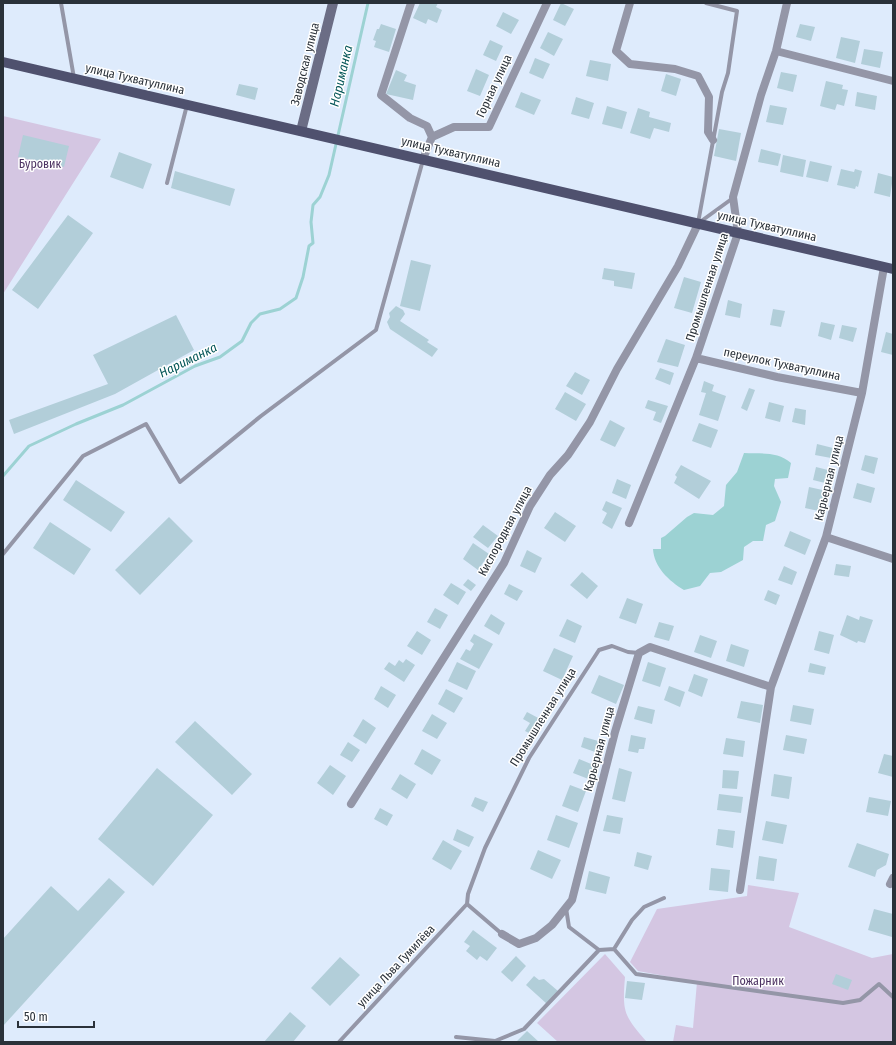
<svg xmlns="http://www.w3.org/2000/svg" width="896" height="1045" viewBox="0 0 896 1045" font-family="'Fira Sans Condensed',sans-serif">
	<rect width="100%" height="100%" fill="#deebfc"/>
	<!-- green -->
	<path fill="#d4c6e2" d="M3,116L101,139L3,294Z
		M748,885L799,893L789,927L872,958L893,954V1042H673L676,1025L693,1028L697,982L638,971L630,962L657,909L747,896Z
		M605,954L625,977C622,1012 624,1016 647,1042H558L537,1023Z"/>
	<!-- water -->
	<path fill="#9cd2d3" d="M744,453C761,454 778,451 791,463L788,478L775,479L774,486L781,502L775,521L766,525L763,541H753L744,547L743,560L721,572L710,573L700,586L684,590C669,581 654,567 653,549H661V538L665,536L687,517L694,513L713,515L724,506L726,485L737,472Z"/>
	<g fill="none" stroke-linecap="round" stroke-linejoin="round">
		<!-- stream -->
		<path stroke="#9cd2d3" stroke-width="3" d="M3,476L29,446L76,424L123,405L195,366L220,357L242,341L251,323L260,314L280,309L296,298L303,277L309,246L313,243L311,222L313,205L320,197L329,175L368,3"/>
	</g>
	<!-- building -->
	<path fill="#b2ced9" d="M420,3H438L436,7L442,10L437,23L428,19L426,24L413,18Z
		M561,3L574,9L565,26L553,20Z
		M503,12L519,20L511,34L496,26Z
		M381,24L396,29L389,52L374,47L376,41L373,40L377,29H379Z
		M800,24L815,27L811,41L796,37Z
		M548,32L563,39L554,56L540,48Z
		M841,37L860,41L855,63L836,58Z
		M490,40L503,46L496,61L483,55Z
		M864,49L883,52L880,68L861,64Z
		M535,58L550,64L543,79L529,73Z
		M590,60L611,64L608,81L586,76Z
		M476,69L489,75L480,96L467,91Z
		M396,70L407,75L404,81L416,85L413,100L386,94Z
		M781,72L797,75L793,92L777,88Z
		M666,74L681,79L676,96L661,91Z
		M826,81L843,85L842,89L848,90L844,106L837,104L835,110L820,106Z
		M239,84L258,88L255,100L236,95Z
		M521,92L541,100L534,115L515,107Z
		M857,92L877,96L875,110L855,106Z
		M576,97L594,103L589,119L571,114Z
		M770,105L787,108L783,125L766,122Z
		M607,106L627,112L622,129L602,124Z
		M638,108L650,112L649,117L671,123L669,132L654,128L650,139L630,133Z
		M719,129L741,133L736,161L714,156Z
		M23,135L69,146L64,167L18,157Z
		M761,149L781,154L778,166L758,162Z
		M119,152L152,164L143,189L110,177Z
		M783,155L806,160L803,177L780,172Z
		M810,161L832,166L828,182L806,177Z
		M841,169L854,172L855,169L862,171L858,187L856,186L855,189L837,185Z
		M175,171L235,189L230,206L171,188Z
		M878,173L893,177L890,197L874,193Z
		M68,215L93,233L38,309L12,290Z
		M411,260L431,265L420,311L400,306Z
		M604,268L635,273L632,289L614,286V281L602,279Z
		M684,277L701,282L692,313L674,308Z
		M728,300L742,304L740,318L725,315Z
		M396,306L403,310L405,314L400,321L429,340L427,342L438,349L432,357L390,329L387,322L390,317L389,313Z
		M773,309L785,311L781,327L770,325Z
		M176,315L194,350L115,394L14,434L9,420L108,384L93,355Z
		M821,322L835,325L831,340L818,336Z
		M842,325L857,328L853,342L839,338Z
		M886,332L893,334V355L881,352Z
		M666,339L685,345L678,367L657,362Z
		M660,368L674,373L670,385L655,379Z
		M575,372L590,380L582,395L566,386Z
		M704,381L714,385L712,391L726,396L718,421L699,415L706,393L701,392Z
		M749,388L755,390L747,411L741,408Z
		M565,392L586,404L576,421L555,409Z
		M648,400L668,406L661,423L653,420L656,412L645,408Z
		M769,402L784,406L780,422L765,418Z
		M795,408L806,410L805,425L792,422Z
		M610,420L625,428L615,447L600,440Z
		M699,423L718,430L711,448L692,441Z
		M817,444L833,448L831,458L815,455Z
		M865,455L878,458L874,474L861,470Z
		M681,465L711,481L699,499L674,483L677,477L675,475Z
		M816,467L832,471L829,484L813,480Z
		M617,479L631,485L626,499L612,493Z
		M76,480L125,512L111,532L63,500Z
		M857,483L875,488L871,503L853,498Z
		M809,487L827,491L823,512L805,508Z
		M606,501L622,508L612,529L602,523L607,513L602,510Z
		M555,512L576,526L565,542L544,528Z
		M169,517L193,541L140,595L115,570Z
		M50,522L91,549L74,575L33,548Z
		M483,525L498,536L488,548L473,537Z
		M790,531L811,540L805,555L784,546Z
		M473,543L489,554L478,570L463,559Z
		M527,550L542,558L535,573L520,566Z
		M836,564L851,566L849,577L834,575Z
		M784,566L797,572L792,585L778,580Z
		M582,572L598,586L587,599L570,585Z
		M468,579L476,585L471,591L463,585Z
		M451,583L466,592L458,605L443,595Z
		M509,584L523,591L517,601L504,594Z
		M768,590L780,595L776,605L764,600Z
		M627,598L643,604L636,624L619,618Z
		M435,608L448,615L440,629L427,622Z
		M491,614L505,623L499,635L484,626Z
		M847,615L859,620L860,616L873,620L865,643L858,641L857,643L840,635Z
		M567,619L582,626L575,643L559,636Z
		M659,622L674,626L669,641L654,637Z
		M417,631L431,640L422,655L407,646Z
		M819,631L834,635L829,654L814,650Z
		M474,634L493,644L479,669L460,659L466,649L470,651L474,644L470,641Z
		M700,635L717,641L711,658L694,652Z
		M731,644L749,650L744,667L726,661Z
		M554,648L573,656L562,680L543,671Z
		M406,659L415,665L404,682L384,669L389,662L395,666L399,660L403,663Z
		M457,662L476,671L467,690L448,681Z
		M648,662L666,668L660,687L642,681Z
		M810,663L826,667L824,675L808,672Z
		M694,674L708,679L702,697L688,691Z
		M599,675L624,685L616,704L591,693Z
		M381,686L396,695L388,708L374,699Z
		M669,686L685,692L680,707L664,700Z
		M446,689L463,698L454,713L438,704Z
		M741,701L763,705L760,723L737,718Z
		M793,705L814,709L811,725L790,721Z
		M638,706L655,710L652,724L634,719Z
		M527,712L542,720L533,735L525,731L530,723L523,719Z
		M432,714L447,723L437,739L422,731Z
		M363,719L376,728L366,744L353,736Z
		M195,721L252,774L232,795L175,742Z
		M631,735L646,738L644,749H639L638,753L628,751Z
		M786,735L807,739L804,754L783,750Z
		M584,737L602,742L598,753L581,747Z
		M726,738L745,741L743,757L723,754Z
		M348,742L360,750L352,762L340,755Z
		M422,749L441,760L432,775L414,764Z
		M884,754L893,756V777L878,773Z
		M579,759L596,766L591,780L573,773Z
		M330,765L346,776L333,795L317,783Z
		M157,768L213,815L153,886L98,839Z
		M619,768L632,772L625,802L612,799Z
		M723,770L739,771L737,789L722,788Z
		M400,774L416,784L407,799L391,789Z
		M774,774L792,777L789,799L771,796Z
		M570,785L586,791L578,812L562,806Z
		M719,794L743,797L741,813L717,810Z
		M475,797L488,802L483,812L471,806Z
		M869,797L891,801L888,816L866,812Z
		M380,808L393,815L387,826L374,819Z
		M556,815L578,823L569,848L547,840Z
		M607,815L623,818L620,834L603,831Z
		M766,821L787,825L783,844L762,840Z
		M457,829L474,837L469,847L453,840Z
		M718,829L735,831L733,848L716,845Z
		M443,840L462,851L451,870L432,859Z
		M857,843L889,854L886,865L877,870L875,877L848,867Z
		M538,850L561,860L552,879L530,869Z
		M637,852L652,856L648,870L634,866Z
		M759,856L777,859L774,881L756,879Z
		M711,868L730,870L728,892L709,890Z
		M589,871L610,877L606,894L585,889Z
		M109,878L125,892L3,1026V939L51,886L78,911Z
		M874,909L893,914L892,937L868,930Z
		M473,930L497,948L487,961L480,956L477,960L466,951L470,946L464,942Z
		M516,956L526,966L512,982L501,972Z
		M340,957L360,975L330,1006L311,988Z
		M836,974L852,980L848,990L832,984Z
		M534,976L539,980L544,979L558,991L547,1004L526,985Z
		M627,981L645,983L642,1000L625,998Z
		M290,1012L306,1026L293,1042H264Z
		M527,1031L539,1042L517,1041Z"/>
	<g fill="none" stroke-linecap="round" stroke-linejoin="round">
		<!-- lane -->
		<path stroke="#9496a7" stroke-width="4" d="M61,3L74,78
			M167,183L187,105
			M700,222L733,198
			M698,223L722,92L728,73L737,11L706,3
			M3,554L83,456L146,424L180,482L261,416L376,330L423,160
			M467,904L468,894L485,848L529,758L599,650L612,646L628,652L639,653
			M467,904L502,934
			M566,908L569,927L599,950
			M614,949L636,974L843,1003L860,1000L879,984L893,997
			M456,1037L495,1041L524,1029L599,950L614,949L632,920L644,907L664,898
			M339,1042L467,904"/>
		<!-- street -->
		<path stroke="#9496a7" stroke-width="8" d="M411,3L381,95L410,118L427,126L432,137
			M630,3L616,51L630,64L675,69L698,76L709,97L708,132L713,140
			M776,51L893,81
			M423,159L432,137L454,127H489L547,3
			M696,358L777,377L862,393
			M629,523L696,358L738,233L733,197L761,95L776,51L787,3
			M826,537L893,559
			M351,804L504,563L530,506L550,475L568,455L590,422L617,369L678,266L698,224
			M890,884L893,878
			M740,890L771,687L826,537L862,393L884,267
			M502,934L519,944L536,938L552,925L572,900L615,732L639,653L650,647L771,687"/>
		<!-- secondary -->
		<path stroke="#6b6d85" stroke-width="10" d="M301,131L333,3"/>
		<!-- primary -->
		<path stroke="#4f516e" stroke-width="10" d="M3,62L893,269"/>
	</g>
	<g text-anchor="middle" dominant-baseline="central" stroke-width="3" stroke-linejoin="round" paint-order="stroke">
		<!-- street labels -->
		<g font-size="12" fill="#2a3139" stroke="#fff">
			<text transform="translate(305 64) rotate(-76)">Заводская улица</text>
			<text transform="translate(135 79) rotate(13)">улица Тухватуллина</text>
			<text transform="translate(494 86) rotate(-65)">Горная улица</text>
			<text transform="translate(451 152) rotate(13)">улица Тухватуллина</text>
			<text transform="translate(767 226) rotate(13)">улица Тухватуллина</text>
			<text transform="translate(707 287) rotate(-72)">Промышленная улица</text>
			<text transform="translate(782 364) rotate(12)">переулок Тухватуллина</text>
			<text transform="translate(829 478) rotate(-76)">Карьерная улица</text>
			<text transform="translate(505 531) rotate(-62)">Кислородная улица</text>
			<text transform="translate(543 717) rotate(-58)">Промышленная улица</text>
			<text transform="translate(599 749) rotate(-75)">Карьерная улица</text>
			<text transform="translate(396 966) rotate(-47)">улица Льва Гумилёва</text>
		</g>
		<!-- park labels -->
		<g font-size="12" fill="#4c3262" stroke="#fff">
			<text x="40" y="164">Буровик</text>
			<text x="758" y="981">Пожарник</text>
		</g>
		<!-- water labels -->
		<g font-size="13" font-style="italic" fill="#055658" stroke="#fff">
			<text transform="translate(341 76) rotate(-77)">Нариманка</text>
			<text transform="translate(188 360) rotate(-26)">Нариманка</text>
		</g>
	</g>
	<!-- border -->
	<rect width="896" height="1045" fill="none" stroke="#2a3139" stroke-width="8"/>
	<!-- scale -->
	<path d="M18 1021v6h76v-6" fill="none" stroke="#2a3139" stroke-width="2"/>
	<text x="24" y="1021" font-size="12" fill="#2a3139" stroke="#ffffff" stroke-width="3" paint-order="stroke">50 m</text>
</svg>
